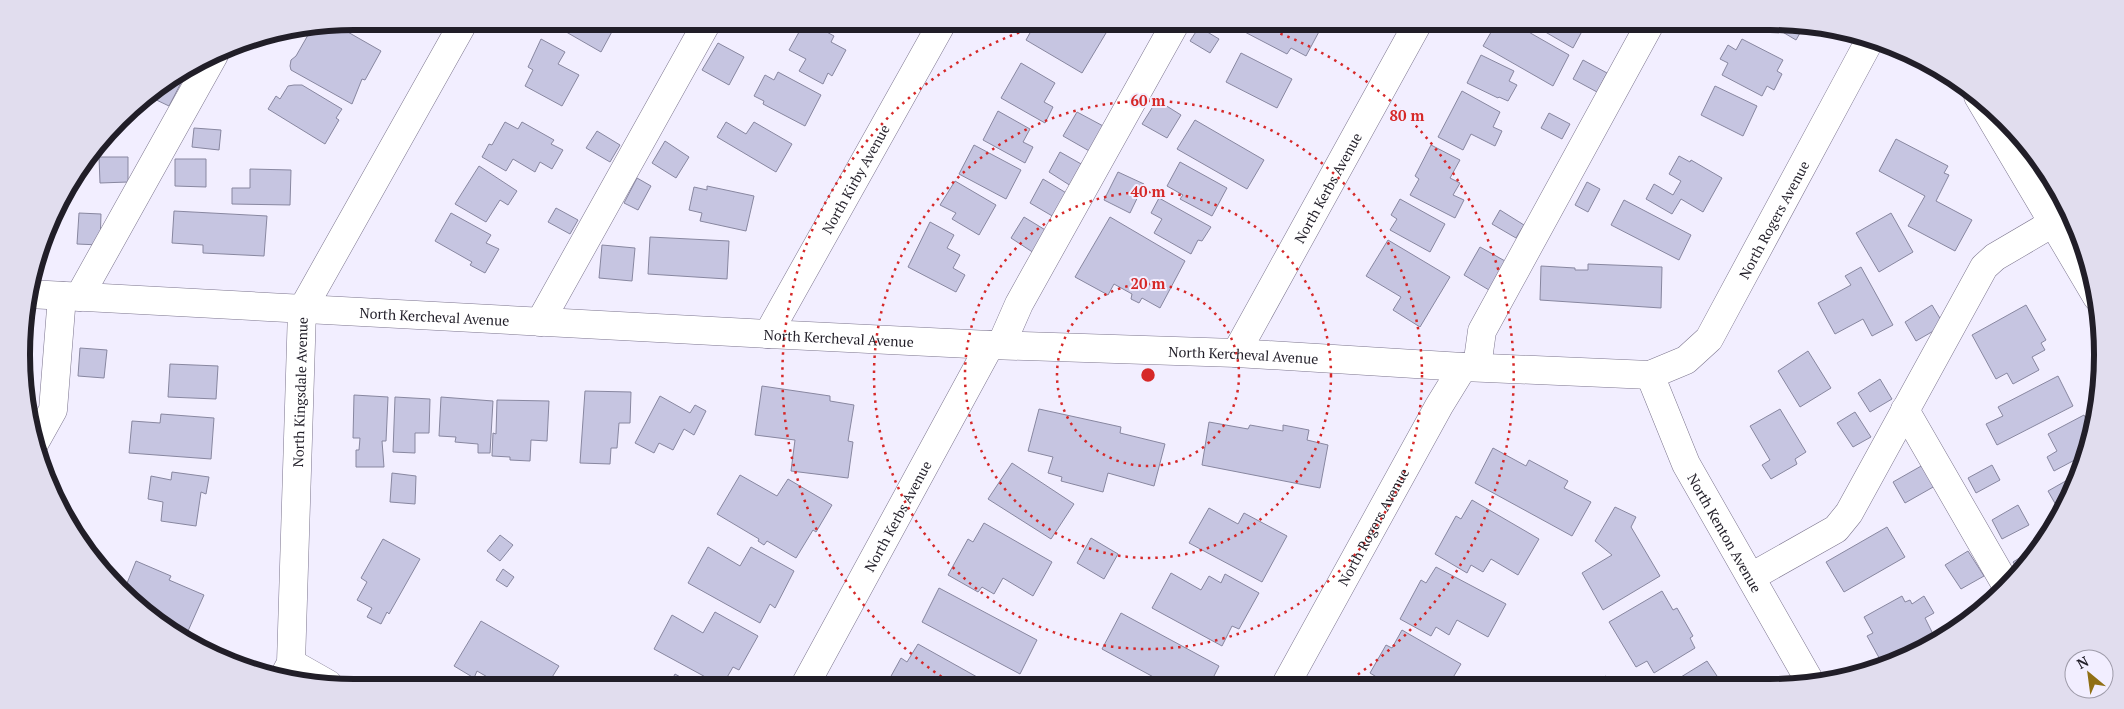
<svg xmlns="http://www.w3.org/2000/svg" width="2124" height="709" viewBox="0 0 2124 709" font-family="'PT Serif',serif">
	<rect width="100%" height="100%" fill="#f2eeff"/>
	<!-- building -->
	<path fill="#c6c5e1" stroke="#8887a0" d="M1764,21H1770L1804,26L1796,40Z
		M1497,22H1511L1569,55L1553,86L1483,46Z
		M1528,22H1587L1573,48Z
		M1317,23L1322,26L1306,56L1291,48L1287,54L1239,29L1242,24Z
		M1035,24H1090L1106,33L1082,73L1026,40Z
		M803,25H814L834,36L831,42L846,50L832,76L828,73L823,84L799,71L806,59L789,50Z
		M562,26H615L601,52L561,29Z
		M339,27L381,51L365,80L362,79L352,104L291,70L290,66L291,60L296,56L312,28Z
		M1199,27L1219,39L1210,53L1190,41Z
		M541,39L565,52L558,64L579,75L562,106L525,86L533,70L528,67Z
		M1742,39L1783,60L1777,71L1782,74L1774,90L1767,86L1762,96L1722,75L1728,63L1720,59L1728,45L1736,50Z
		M718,43L744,57L729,85L702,70Z
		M1241,53L1292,79L1277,108L1226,82Z
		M1481,55L1514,71L1509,81L1517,85L1508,101L1499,97L1498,98L1467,83Z
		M1583,60L1607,73L1597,92L1573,79Z
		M1021,63L1055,83L1044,102L1053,107L1045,123L1001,98Z
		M778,72L821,95L805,126L763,104L764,101L754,96L765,75L774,80Z
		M178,77L183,79L169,106L148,96Z
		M294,85H302L342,109L336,118L339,120L325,144L268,109L276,96L280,99L288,86Z
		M1715,86L1757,106L1743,136L1701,115Z
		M1462,91L1500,112L1493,127L1502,131L1495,146L1471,134L1463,150L1438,137Z
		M1157,100L1181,115L1167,138L1142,124Z
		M998,111L1030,129L1023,142L1033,147L1025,163L983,140Z
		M1077,112L1105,127L1091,152L1063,136Z
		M1549,113L1570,124L1562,139L1541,128Z
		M1195,120L1264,160L1247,189L1177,149Z
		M505,122L518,129L522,122L554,140L551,144L563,150L552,169L540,162L535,172L513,159L506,171L482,157L489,144L492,145Z
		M726,122L746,134L754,122L792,144L776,172L717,137Z
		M194,128L221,130L219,150L192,147Z
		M597,131L620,145L610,162L586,148Z
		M1896,139L1948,166L1944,173L1949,175L1936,201L1972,220L1955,251L1908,226L1925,196L1879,171Z
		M665,141L689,157L676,178L652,163Z
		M974,145L1021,170L1006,199L959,174Z
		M1431,145L1460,160L1450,178L1460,183L1453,195L1464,200L1455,218L1410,195L1419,179L1415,176Z
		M1060,152L1083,165L1071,186L1049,172Z
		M1679,156L1690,162L1691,160L1722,178L1703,212L1681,199L1672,214L1646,199L1654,184L1673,195L1681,181L1669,174Z
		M99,157H128V182L100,183Z
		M175,159H206V187L175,186Z
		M1180,162L1227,188L1212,216L1180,199L1183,195L1167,186Z
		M479,166L517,191L508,205L500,200L486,222L455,204Z
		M250,169L291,170L290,205L232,204V188H250Z
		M1118,172L1144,184L1130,213L1104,200Z
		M637,178L651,186L638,210L624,203Z
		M1043,179L1068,194L1054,217L1030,203Z
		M955,181L996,205L979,235L952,219L956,213L940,205Z
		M1587,182L1600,189L1588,212L1575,205Z
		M707,186L754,196L746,231L700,221L702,213L689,210L694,187L707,190Z
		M1159,198L1211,227L1202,241L1198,240L1191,254L1154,233L1162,219L1151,213Z
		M1400,199L1445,224L1430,252L1390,230L1397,219L1391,215Z
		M1624,200L1691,235L1679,260L1611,225Z
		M556,208L578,220L570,234L548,222Z
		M1500,210L1524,225L1516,238L1492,224Z
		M174,211L267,216L264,256L203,253V245L172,243Z
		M79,213L101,214L100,245L77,244Z
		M451,213L491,235L486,243L499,249L485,273L470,265L472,262L435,241Z
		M1891,213L1913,252L1879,272L1856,233Z
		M1024,217L1047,231L1034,253L1011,238Z
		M1110,217L1185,261L1160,308L1142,298L1139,303L1131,299L1132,294L1114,284L1108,295L1075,277Z
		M930,222L954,235L947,248L960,255L953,268L965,275L956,292L908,267Z
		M650,237L729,241L727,279L648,274Z
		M1388,240L1450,277L1420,327L1393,310L1401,297L1366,276Z
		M602,245L635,248L632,281L599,278Z
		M1480,247L1505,261L1489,290L1464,275Z
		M1588,264L1662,267L1661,308L1540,300L1541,266L1575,268V270H1588Z
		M1861,267L1893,325L1872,336L1863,319L1835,334L1818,303L1851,285L1845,276Z
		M1932,305L1944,325L1916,341L1905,322Z
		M2026,305L2046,340L2041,343L2045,350L2032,357L2039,370L2013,384L2007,373L1996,379L1972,335Z
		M80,348L107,350L104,378L78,376Z
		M1808,351L1831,388L1800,407L1778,371Z
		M170,364L218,366L216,399L168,397Z
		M2058,376L2073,406L1997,445L1986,424L2003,416L1998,407Z
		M1880,379L1892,399L1870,412L1858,393Z
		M762,386L830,396V401L854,405L848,441L853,442L848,478L791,471L795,440L755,435Z
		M585,391L631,392L630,423H619L617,448H611L610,464L580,463Z
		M354,395L388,397L386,441H382L384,467H356V450H359L360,438H353Z
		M660,396L690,413L695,405L706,411L694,435L684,429L673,450L659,443L654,453L635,443Z
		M395,397L430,399L429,433H415V453L393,452Z
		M441,397L493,401L490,453H478V444L455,442L456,437L439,436Z
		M497,400L549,401L547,441L531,440L530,461L510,460V457L492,456L493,433L496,434Z
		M1039,409L1121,427L1120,433L1165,444L1154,486L1108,473L1103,492L1061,481L1062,477L1048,473L1053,457L1028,451Z
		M1780,409L1806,452L1795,459L1797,464L1771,479L1762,465L1770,460L1750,426Z
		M1855,412L1871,437L1853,447L1837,423Z
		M161,414L214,418L211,459L129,453L132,421L160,423Z
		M2084,415L2093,433L2086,454L2054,471L2047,457L2057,451L2048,434Z
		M1209,422L1248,429L1250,425L1283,431V425L1309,430L1307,440L1328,445L1320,488L1202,465Z
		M1493,448L1526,466L1529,460L1568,481L1564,488L1591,502L1572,536L1475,483Z
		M1012,463L1074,504L1051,539L988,499Z
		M1923,465L1935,486L1905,503L1893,482Z
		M1992,465L2000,480L1976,493L1968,478Z
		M172,472L209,477L206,494L201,492L196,526L161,521L163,502L148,499L151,476L171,480Z
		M392,473L416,476L415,504L390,502Z
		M2078,474L2061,514L2048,491Z
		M740,475L777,496L788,479L832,505L816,532L813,530L796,558L767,541L764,545L758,541L759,539L717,514Z
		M1472,500L1539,539L1518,575L1491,559L1483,572L1471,565L1467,573L1435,554L1456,516L1461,519Z
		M2018,505L2029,525L2002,539L1992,520Z
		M1615,507L1636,517L1631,527L1660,576L1603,610L1582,573L1612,555L1595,541Z
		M1209,508L1238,524L1244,513L1287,536L1262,582L1189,543Z
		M984,523L1052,562L1033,596L1003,578L994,594L982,587L978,592L948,575L968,539L973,542Z
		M1887,527L1905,557L1844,592L1826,562Z
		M500,535L513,545L500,561L487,551Z
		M1091,538L1118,554L1104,579L1077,563Z
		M383,539L420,559L389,614L387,612L381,624L367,617L372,608L357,600L367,582L361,578Z
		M708,547L740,566L751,547L794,571L775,608L770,604L760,623L688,583Z
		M2037,547L2018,570L2013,562Z
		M1968,551L1984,576L1961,589L1945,565Z
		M136,561L171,576L169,580L204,595L188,631L181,629L178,636L169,631L156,621L158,618L148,614L123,593Z
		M1436,567L1506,604L1488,637L1457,620L1449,635L1436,627L1431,636L1400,619L1421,580L1426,583Z
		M503,569L514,577L507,587L496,580Z
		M1171,573L1201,590L1209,576L1221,583L1225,574L1259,593L1239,629L1232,626L1222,646L1152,608Z
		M939,588L1037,640L1020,674L922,622Z
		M1662,591L1673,610L1677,608L1693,636L1690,638L1695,648L1654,673L1647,661L1636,667L1609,622Z
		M1902,596L1905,602L1910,600L1912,604L1924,596L1934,613L1925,618L1933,634L1882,663L1867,636L1873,633L1864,617Z
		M715,612L758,636L739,670L733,667L722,686L654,649L672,615L703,633Z
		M1121,613L1219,666L1209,686H1170L1102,649Z
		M481,621L559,666L546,687H493L496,682L477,671L474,678L454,666Z
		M1402,630L1461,664L1448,686H1391L1370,673L1386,645L1392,648Z
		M918,644L986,682L983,687H885L901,658L907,662Z
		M1707,661L1723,685H1668Z
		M675,674L698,687H668Z
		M1606,676L1612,685H1588Z
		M628,680L641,687H623Z"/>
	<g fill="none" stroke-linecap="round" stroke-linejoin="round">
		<defs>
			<g id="minor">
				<path d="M1978,96L2097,297"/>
				<path id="s1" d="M29,294L768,334L990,345L1236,353L1463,367L1650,375L1686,360L1709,339L1871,38"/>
				<path d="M79,297L214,55"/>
				<path d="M540,322L705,26"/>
				<path id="s2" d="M768,334L941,25"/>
				<path d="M1001,345L1019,304L1175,24"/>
				<path id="s3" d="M1236,353L1418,23"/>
				<path d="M1477,367L1482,331L1651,22"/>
				<path id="s4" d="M1650,375L1686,464L1812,685"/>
				<path d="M1905,410L2006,585"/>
				<path d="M34,444L53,410L62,296"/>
				<path d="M1751,577L1836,529L1849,513L1984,267L1995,257L2053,223"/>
				<path d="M291,663L328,684"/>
				<path id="s5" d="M283,678L291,663L302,310L461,27"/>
				<path id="s6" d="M1285,686L1439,406L1463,367"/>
				<path id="s7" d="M804,687L990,345"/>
			</g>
		</defs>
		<!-- minor casing -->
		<use href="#minor" stroke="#7c758e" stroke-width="29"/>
		<!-- minor -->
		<use href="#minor" stroke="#fff" stroke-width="28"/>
	</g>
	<!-- distance rings -->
	<g fill="none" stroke="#d62828" stroke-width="2.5" stroke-dasharray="2.5 5">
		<circle cx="1148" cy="375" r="91"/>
		<circle cx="1148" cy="375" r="183"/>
		<circle cx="1148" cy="375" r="274"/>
		<path d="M954 685A366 366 0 0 1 1041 25M1252 24A366 366 0 0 1 1342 685"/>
	</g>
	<g text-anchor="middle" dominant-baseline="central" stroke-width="4" stroke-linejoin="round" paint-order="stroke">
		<!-- street labels -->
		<g font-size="14" fill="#211e28" stroke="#f2eeff">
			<text stroke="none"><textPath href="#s2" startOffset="178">North Kirby Avenue</textPath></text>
			<text stroke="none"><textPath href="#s3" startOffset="189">North Kerbs Avenue</textPath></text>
			<text stroke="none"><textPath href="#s1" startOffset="1829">North Rogers Avenue</textPath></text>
			<text stroke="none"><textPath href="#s1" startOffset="406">North Kercheval Avenue</textPath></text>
			<text stroke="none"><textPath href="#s1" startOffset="811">North Kercheval Avenue</textPath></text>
			<text stroke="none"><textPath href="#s1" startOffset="1216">North Kercheval Avenue</textPath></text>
			<text stroke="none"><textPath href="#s5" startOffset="288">North Kingsdale Avenue</textPath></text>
			<text stroke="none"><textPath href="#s7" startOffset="195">North Kerbs Avenue</textPath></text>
			<text stroke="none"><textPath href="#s6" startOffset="182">North Rogers Avenue</textPath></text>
			<text stroke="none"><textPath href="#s4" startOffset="175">North Kenton Avenue</textPath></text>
		</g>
	</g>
	<!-- crop -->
	<path d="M0 0H2124V709H0ZM354 30H1770A324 324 0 0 1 2094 354V355A324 324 0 0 1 1770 679H354A324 324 0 0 1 30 355V354A324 324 0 0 1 354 30Z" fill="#e1ddee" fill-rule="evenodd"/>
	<path fill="none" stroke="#211e28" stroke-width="6" d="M354 30H1770A324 324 0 0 1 2094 354V355A324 324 0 0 1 1770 679H354A324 324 0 0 1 30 355V354A324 324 0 0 1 354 30Z"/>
	<circle cx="1148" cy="375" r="8" fill="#d62828" stroke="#f2eeff" stroke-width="2.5"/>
	<g font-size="15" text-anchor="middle" font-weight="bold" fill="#d62828" stroke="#f2eeff" stroke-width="4" stroke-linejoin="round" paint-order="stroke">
		<text x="1148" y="106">60 m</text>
		<text x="1407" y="121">80 m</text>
		<text x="1148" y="197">40 m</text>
		<text x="1148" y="289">20 m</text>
	</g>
	<!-- north arrow -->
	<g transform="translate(2089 674) rotate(331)"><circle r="24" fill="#f2eeff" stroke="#9e9ba9"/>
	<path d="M0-4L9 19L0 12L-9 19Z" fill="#906f14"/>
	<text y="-8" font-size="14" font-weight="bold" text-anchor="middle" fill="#211e28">N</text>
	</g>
</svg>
